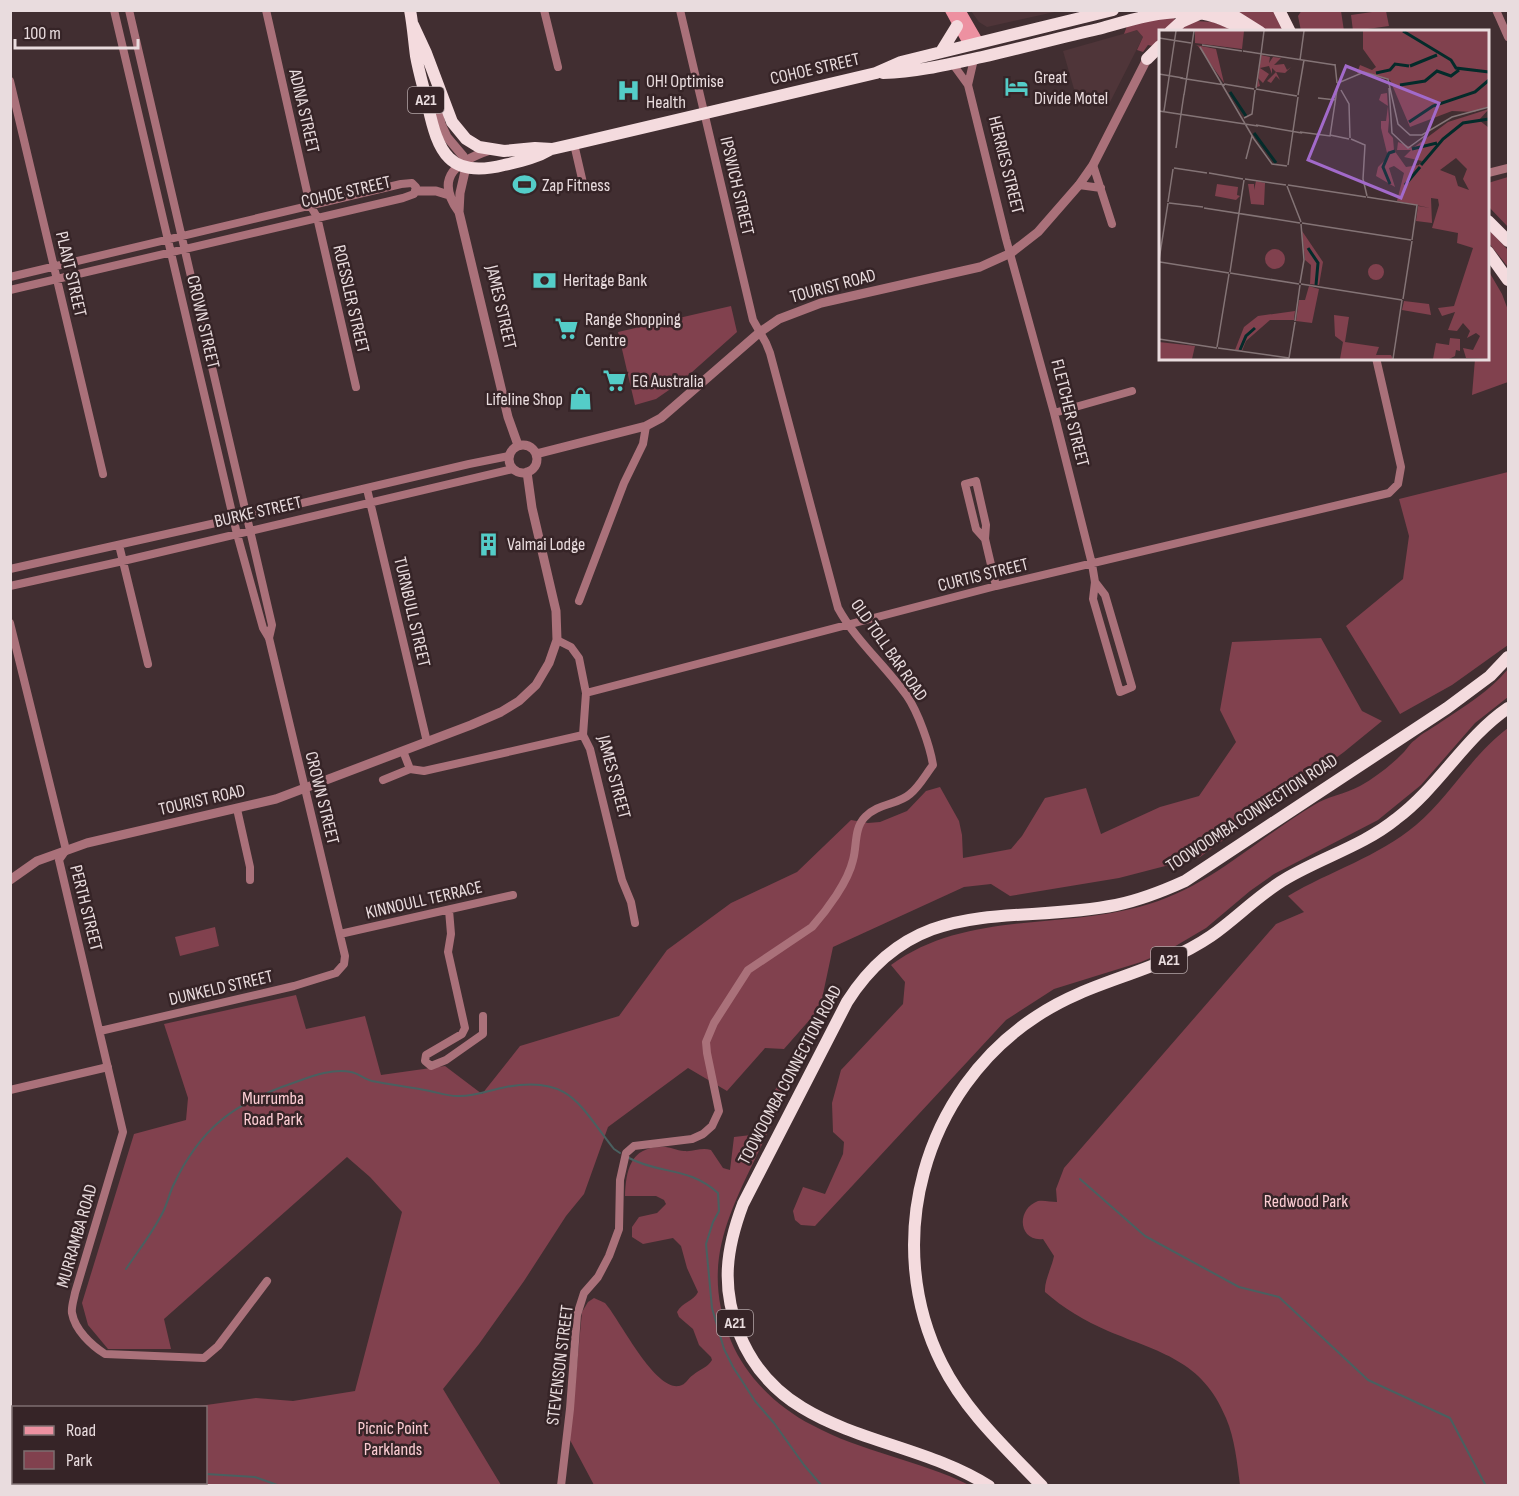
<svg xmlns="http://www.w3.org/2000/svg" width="1519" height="1496" viewBox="0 0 1519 1496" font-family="'Sofia Sans Condensed',sans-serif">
	<rect width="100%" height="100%" fill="#412e31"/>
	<!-- built -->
	<path fill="#4f3539" d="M971,11V10L1059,11L987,27L979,22Z
		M1137,30L1143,37L1107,108L1074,89L1063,51Z"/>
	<!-- green -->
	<path fill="#81414e" d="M1235,10L1273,11L1283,31H1265Z
		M1302,10L1341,11L1344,31H1301L1298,16Z
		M1379,11H1386L1389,26L1353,31L1351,15Z
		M1174,18L1175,20L1166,31L1160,32C1160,40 1159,48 1148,45L1143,52L1137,50L1143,37L1137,30L1124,34L1127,26L1150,20Z
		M1195,21L1213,22L1237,31L1175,32Z
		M1508,177V227L1488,206V183Z
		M1488,229L1508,250V267L1488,242Z
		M1488,270L1502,294L1508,310V382L1472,395L1475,359L1488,358Z
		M731,306L737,332L682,381L656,399L635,405L618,332Z
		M1508,472V645L1452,685L1400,714L1346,626L1403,579L1409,536L1399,499Z
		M1321,638L1362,711L1382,721L1344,752L1200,857L1119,878L1010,896L991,884L964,887L833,947L820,1008L784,1049L765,1048L727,1091L688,1068L608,1127L584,1194L566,1216L524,1281L479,1344L443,1389L501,1485H11L10,1439L13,1438L14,1482H206V1408L192,1407L256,1398L293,1401L355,1391L402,1212L370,1177L347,1157L164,1319L171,1349H108L88,1325L82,1303L134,1134L186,1120L188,1098L164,1024L296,995L306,1029L365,1016L381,1075L445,1066L482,1094L520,1046L619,1016L667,950L731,903L797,872L851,820L868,823L880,822L907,811L926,791L940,787L959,821L962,835L963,858L1011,849L1022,836L1045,798L1086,788L1101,834L1160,807L1199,796L1236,742L1220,710L1232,642Z
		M1508,669V697L1475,723L1421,785L1378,820L1274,874L1250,891L1206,928L1167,951L1141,962L1054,989L1006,1020L815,1226L801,1225L795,1220L793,1211L803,1187L825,1194L843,1154L844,1142L833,1132L832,1103L841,1070L903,1004L905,982L891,965C964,912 1056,929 1139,907C1207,890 1255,840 1314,805C1326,797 1345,794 1360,786C1376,777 1390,766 1403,753C1407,749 1410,743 1415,740C1422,733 1433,728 1441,722C1465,706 1490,691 1508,669Z
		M1508,728V1485H1240C1237,1463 1235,1439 1226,1418C1203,1360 1158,1352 1108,1331C1085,1321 1063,1308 1045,1292C1044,1281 1052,1267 1054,1256L1043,1239C1018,1242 1016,1209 1038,1201C1044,1200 1051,1202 1057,1202L1056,1189L1064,1168L1276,924L1304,912L1288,896C1330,871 1378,857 1416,825C1450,796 1472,755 1508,728Z
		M215,927L219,946L180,956L175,937Z
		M802,1060C787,1092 772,1123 757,1155C725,1221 702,1268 731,1341C746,1377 777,1407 812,1425C861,1452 919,1460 969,1485H594L570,1440L582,1312L588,1302L594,1298L605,1303C620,1320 654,1390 679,1386C686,1385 688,1378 693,1375C700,1369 707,1368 712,1360L711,1357L699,1345L693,1329L679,1317L677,1312C682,1302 694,1301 698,1292L687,1268L681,1246L673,1238L643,1244L632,1237V1227L639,1217L657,1213L666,1204L664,1200L656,1196H625C626,1171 630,1147 661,1147C669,1146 676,1151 684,1151C694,1152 701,1147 711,1150L723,1168L730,1170L734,1137L751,1135L788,1066Z"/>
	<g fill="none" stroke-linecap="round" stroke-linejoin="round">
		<!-- stream -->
		<path stroke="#496060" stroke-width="2" d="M629,1158C661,1175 688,1166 718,1193L719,1211L713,1222L706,1244L712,1308L724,1349L733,1367L755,1401L774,1423L804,1465L822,1486
			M1080,1179L1145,1236L1239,1287L1279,1297L1368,1380L1450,1418L1486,1486
			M126,1269C138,1251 153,1232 163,1212C167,1204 169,1195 173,1186C200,1128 234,1103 293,1083C310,1077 332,1068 351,1072C358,1073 364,1079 372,1081C391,1085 411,1087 430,1091C439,1093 448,1096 457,1096C475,1097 489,1090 506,1087C570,1075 579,1105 614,1149L620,1153
			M206,1474L255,1477L280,1486"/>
		<!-- minor -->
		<path stroke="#aa717a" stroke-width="8" d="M129,10L272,625L269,638
			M266,10L310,205L317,217L356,387
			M544,10L558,67
			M1496,10L1508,37
			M952,63L968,85L1006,239L1054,413L1092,564L1095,582L1093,599L1120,692L1132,687L1105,595L1095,582
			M10,81L103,474
			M968,85L974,59
			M574,144L583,183
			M1093,165L1112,224
			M1488,173L1508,168
			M1079,185L1101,188
			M10,277L401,184L412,183L416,187L414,194L403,198L10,290
			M1054,413L1132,391
			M367,489L427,742
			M985,539L976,529L965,484L976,481L986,525L985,539L996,586
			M119,545L148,664
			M10,569L247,516L469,464L509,456
			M10,586L123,561L513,469
			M579,601L624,483L643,444L646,426
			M10,623L66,850L59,860L123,1132L75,1293C74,1299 71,1307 72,1313C75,1330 91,1345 105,1354L204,1358L218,1346L267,1281
			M557,640L571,647L579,658L586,693L583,735L590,749L622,880L631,902L635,923
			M586,693L996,586L1389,493L1398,484L1401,467L1376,358
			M403,751L410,769L424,771L583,735
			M383,780L410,769
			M237,809L250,867V880
			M449,910L451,934L448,952L465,1028L462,1034L426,1055L425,1061L431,1066L446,1060L483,1034V1016
			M340,934L513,895
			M100,1031L294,986L336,973L344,964L345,956L269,638L263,628L237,534L114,10
			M10,1090L108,1067
			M561,1486L570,1409L577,1315L584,1293L598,1277L609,1256L619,1229L620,1180L626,1153L634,1146L692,1139L703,1134L712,1126L719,1111L707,1053L706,1042L714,1023L748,970L812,927C827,910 848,882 853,860C857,846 854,828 865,817C878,803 898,805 910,794C919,787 926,774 933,765C930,746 918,712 907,696C885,665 856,641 838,608L770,353L766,343L753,320L680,10"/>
		<!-- tertiary -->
		<path stroke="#aa717a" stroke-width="9" d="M440,92L436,99L441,124L447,137L463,156L466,167L460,193L459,212L508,417L518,445
			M416,191H436L449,195
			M459,212C433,177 458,161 490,150
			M509 459a14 14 0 1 1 28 0a14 14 0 1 1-28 0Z
			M536,454L646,426L661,418L760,332L779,319L821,303L980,267L1011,253L1038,232L1079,185L1093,165L1147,59
			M10,880L37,861L87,843L276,799L471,725L501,712L519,701L536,685L549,663L557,640L556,611L532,508L527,472"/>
		<!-- secondary -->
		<path stroke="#ed91a1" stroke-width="10" d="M950,10L969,45
			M960,10L979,43"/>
		<!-- trunk -->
		<path stroke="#f4dbde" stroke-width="12" d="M410,10C413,26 414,41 416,56C419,73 424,89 428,106C438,152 449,179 504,165C521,161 536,158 551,149
			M1225,10L1260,32
			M1279,10L1290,32
			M413,25L426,53L452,122L466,139L479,147L504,151L535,148L552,149L574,144L876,73L901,62L1113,10
			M1170,32L1181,22L1199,14
			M941,52L957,26
			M1147,59L1160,46
			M883,73C917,72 950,64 982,57C1021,48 1059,38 1098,29C1127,21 1157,11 1187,12C1208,12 1229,21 1247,32
			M1488,221L1508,241
			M1488,252L1508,280
			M989,1486C905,1432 781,1441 739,1333C721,1287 726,1249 743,1204L847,1002C917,892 1009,926 1116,905C1140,900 1163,891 1185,881L1447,708L1490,676L1508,657
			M1042,1486C1006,1448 966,1412 942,1364C881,1243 923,1090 1037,1016C1092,979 1155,974 1211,936C1237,918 1259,894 1287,878C1323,857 1364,845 1396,819C1439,787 1464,738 1508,708"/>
	</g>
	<!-- icons -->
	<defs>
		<symbol id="hotel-bare" viewBox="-9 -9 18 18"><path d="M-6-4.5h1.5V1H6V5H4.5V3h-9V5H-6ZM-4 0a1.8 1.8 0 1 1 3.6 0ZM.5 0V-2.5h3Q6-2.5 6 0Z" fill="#54cdc8" stroke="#362427" stroke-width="2.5" paint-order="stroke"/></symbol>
		<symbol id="hospital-bare" viewBox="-9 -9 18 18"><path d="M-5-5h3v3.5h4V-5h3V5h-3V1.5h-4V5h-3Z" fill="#54cdc8" stroke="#362427" stroke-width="2.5" paint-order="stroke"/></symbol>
		<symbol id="stadium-bare" viewBox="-9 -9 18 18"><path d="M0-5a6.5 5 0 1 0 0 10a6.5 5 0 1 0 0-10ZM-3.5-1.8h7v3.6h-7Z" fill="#54cdc8" stroke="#362427" stroke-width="2.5" paint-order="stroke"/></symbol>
		<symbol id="bank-bare" viewBox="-9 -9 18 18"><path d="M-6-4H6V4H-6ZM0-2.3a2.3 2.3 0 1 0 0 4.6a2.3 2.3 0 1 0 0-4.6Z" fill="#54cdc8" stroke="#362427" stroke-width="2.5" paint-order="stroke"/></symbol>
		<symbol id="supermarket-bare" viewBox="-9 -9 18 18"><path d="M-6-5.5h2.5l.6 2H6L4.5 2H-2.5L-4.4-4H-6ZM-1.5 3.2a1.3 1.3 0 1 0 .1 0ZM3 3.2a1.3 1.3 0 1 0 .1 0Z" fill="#54cdc8" stroke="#362427" stroke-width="2.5" paint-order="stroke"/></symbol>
		<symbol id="shop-bare" viewBox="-9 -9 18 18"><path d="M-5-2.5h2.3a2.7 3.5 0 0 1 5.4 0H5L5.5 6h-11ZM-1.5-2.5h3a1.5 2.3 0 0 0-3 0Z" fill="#54cdc8" stroke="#362427" stroke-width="2.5" paint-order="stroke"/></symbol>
		<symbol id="building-bare" viewBox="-9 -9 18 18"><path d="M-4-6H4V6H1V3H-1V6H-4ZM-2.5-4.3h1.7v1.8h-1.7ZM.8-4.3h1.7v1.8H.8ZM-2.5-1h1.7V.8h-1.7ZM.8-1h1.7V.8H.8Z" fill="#54cdc8" stroke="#362427" stroke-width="2.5" paint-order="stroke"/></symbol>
	</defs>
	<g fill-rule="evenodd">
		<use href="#hotel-bare" x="1000" y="70" width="33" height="33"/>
		<use href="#hospital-bare" x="612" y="74" width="33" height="33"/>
		<use href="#stadium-bare" x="508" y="168" width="33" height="33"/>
		<use href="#bank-bare" x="528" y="264" width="33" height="33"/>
		<use href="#supermarket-bare" x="550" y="312" width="33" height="33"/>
		<use href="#supermarket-bare" x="598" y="364" width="33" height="33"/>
		<use href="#shop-bare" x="564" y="382" width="33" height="33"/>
		<use href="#building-bare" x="472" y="528" width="33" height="33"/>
	</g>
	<g text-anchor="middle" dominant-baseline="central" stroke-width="5" stroke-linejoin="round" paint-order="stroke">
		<!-- shield labels -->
		<g fill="#362427" stroke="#b3a5a7" stroke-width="1.5">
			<rect x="408" y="87" width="36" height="26" rx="4.5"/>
			<rect x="1151" y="947" width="36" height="26" rx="4.5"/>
			<rect x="717" y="1310" width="36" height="26" rx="4.5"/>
		</g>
		<g font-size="16" font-weight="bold" fill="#e9dcde">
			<text x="426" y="100">A21</text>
			<text x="1169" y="960">A21</text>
			<text x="735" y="1323">A21</text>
		</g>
		<!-- street labels -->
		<g font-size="18" fill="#e9dcde" stroke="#362427">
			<text transform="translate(815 69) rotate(-13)">COHOE STREET</text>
			<text transform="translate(304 111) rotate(77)">ADINA STREET</text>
			<text transform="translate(1006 165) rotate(76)">HERRIES STREET</text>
			<text transform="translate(737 186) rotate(77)">IPSWICH STREET</text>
			<text transform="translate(346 192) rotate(-13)">COHOE STREET</text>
			<text transform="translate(71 274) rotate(77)">PLANT STREET</text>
			<text transform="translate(833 286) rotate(-15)">TOURIST ROAD</text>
			<text transform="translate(351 299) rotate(77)">ROESSLER STREET</text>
			<text transform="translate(501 307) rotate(77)">JAMES STREET</text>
			<text transform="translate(203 322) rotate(77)">CROWN STREET</text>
			<text transform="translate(1070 413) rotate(76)">FLETCHER STREET</text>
			<text transform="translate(258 512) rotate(-13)">BURKE STREET</text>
			<text transform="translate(983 575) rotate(-14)">CURTIS STREET</text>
			<text transform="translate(412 612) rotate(77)">TURNBULL STREET</text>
			<text transform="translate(889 650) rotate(55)">OLD TOLL BAR ROAD</text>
			<text transform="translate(614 777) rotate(75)">JAMES STREET</text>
			<text transform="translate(322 798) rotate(76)">CROWN STREET</text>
			<text transform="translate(202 800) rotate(-13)">TOURIST ROAD</text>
			<text transform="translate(1252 813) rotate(-33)">TOOWOOMBA CONNECTION ROAD</text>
			<text transform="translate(424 900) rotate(-13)">KINNOULL TERRACE</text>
			<text transform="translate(86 908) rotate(76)">PERTH STREET</text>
			<text transform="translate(221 988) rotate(-13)">DUNKELD STREET</text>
			<text transform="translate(790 1075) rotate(-62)">TOOWOOMBA CONNECTION ROAD</text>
			<text transform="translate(77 1236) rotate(-74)">MURRAMBA ROAD</text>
			<text transform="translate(560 1365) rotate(-83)">STEVENSON STREET</text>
		</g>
		<!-- poi labels -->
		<g font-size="18" fill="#e9dcde" stroke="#362427" text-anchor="start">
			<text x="1034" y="77">Great<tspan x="1034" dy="21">Divide Motel</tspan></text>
			<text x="646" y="81">OH! Optimise<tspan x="646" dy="21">Health</tspan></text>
			<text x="542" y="185">Zap Fitness</text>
			<text x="563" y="280">Heritage Bank</text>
			<text x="585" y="319">Range Shopping<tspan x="585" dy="21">Centre</tspan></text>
			<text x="632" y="381">EG Australia</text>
			<text x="563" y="399" text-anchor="end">Lifeline Shop</text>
			<text x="507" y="544">Valmai Lodge</text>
		</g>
		<!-- park labels -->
		<g font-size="18" fill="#fccdd3" stroke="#362427">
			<text x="273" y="1098">Murrumba<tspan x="273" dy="21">Road Park</tspan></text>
			<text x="1306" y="1201">Redwood Park</text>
			<text x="393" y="1428">Picnic Point<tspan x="393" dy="21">Parklands</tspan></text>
		</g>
	</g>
	<!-- overview -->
	<g transform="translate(1159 30)">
		<rect width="330" height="330" fill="#412e31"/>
		<path d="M36,1H85L83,19L36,13ZM204,1H330V76L315,82L293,81L251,97L231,50L198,43L201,35L213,40L217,37L204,19ZM37,15L57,19L65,53L39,16ZM102,25L111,27L110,33L114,27L122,28L115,35L125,34L128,40L132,37L126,43L117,42L121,50L117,46L112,53L108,51L117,42L113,38V44L110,36L101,38L110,44L104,53L99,48L101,56L98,57ZM228,63L230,90L229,102L234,108L235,120L247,137L260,135L263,131L245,127L252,120H238L239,112L254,118L289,92L330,79L320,90L330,98V329L307,328L304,318L314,320L321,306L317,303L308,308L311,301L304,293L298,301L289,300L296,282L283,286L279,278L295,276L314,218L298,213L299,203L273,198L280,175L279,169L272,168L273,193L257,191L259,176L271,178L238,171L245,143L235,136L230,138L236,157L217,146L219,137L229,127L222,98V91H227L229,76L220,70L222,64ZM297,128L308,139L304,149L310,160L299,156L296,146L281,140ZM97,151L106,153L105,175L92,174L89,154H95V160ZM58,154L79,157L78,165L81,166L77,170L56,166ZM143,201L164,232L160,255L151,254L152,235L146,230ZM106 229a10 10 0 1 1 20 0a10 10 0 1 1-20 0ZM209 242a8 8 0 1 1 16 0a8 8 0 1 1-16 0ZM150,256L160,259L153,293L137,291L140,270H146ZM245,271L270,274L272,285L243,280ZM136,281L135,290H111L87,311L83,321L76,320L85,297L99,286ZM175,285L190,287L186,312L220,317L217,325H232L234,329H181L184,312L176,306ZM291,308L301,309V321L297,320L296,326L290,329H274L277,313L290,315ZM0,312L36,316L33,329H0Z" fill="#81414e" fill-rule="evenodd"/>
		<path fill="none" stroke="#042b2a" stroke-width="3" d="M244,1L292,30L297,38L330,42M251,36L278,25M217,43L231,40L236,34L250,36M241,55L266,51L278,41L292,46L300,40M71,62L87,86M250,92L274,76L316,62L330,50M95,103L117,133M253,119L278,113M262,135L284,109L304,93L330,89M231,154L224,137L230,123L236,121M246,155L261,137M149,218L159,233L157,255M81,320L87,306L96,298"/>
		<path fill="none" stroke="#847476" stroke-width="1.5" d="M0,8L32,13M43,15L83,21M41,17L95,109L113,134L128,136M84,21L176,35M102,24L105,1M141,30L145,1M176,34L178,53M0,44L24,48M21,48L66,55M65,54L95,59M97,58L102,24M230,58L233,103L249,118L267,105M97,59L138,66M182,60L190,74L191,108M25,65L35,1M139,65L145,30M159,68L177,70M0,81L99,96M5,81L17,1M22,84L25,64M85,88L93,84L96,60M97,95L143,103M141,102L171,106L179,53L205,42L229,49L239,94L251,105H263L293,87L330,77M171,105L190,109M192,109L206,115L204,149L208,166M17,118L22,84M87,129L93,106M129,135L139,67M15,138L48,143M50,143L84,149M86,149L127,155M129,155L207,167M128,156L142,192M208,167L258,175L253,210M9,172L14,139M10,173L44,177M45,178L141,193M143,193L252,210M0,230L9,173M1,232L70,243M71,242L85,150M71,243L140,254M141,253L145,230L142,194M142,254L243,270M244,269L253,211M136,291L141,255M0,309L58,318M58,317L70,244M59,318L130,328M130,328L136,292M234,329L243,270"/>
		<path fill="#a26aca" fill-opacity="0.15" stroke="#a26aca" stroke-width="3" d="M187,36L280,73L242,168L149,130Z"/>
		<rect width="330" height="330" fill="none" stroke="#e9dcde" stroke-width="3"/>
	</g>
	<!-- border -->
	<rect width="1519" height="1496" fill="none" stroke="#e9dcde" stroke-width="24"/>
	<!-- legend -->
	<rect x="12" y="1406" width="195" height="78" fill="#362427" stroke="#7e6e70" stroke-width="1.5"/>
	<rect x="24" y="1426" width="30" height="9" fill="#ed91a1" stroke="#7e6e70" stroke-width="1.5"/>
	<text x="66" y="1436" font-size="18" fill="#e9dcde">Road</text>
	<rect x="24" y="1451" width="30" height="18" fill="#81414e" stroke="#7e6e70" stroke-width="1.5"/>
	<text x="66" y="1466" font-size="18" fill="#e9dcde">Park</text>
	<!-- scale -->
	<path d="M15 39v9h123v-9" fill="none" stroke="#e9dcde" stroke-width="3"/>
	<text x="24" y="39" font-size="18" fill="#e9dcde" stroke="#362427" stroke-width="4.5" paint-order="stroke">100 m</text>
</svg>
